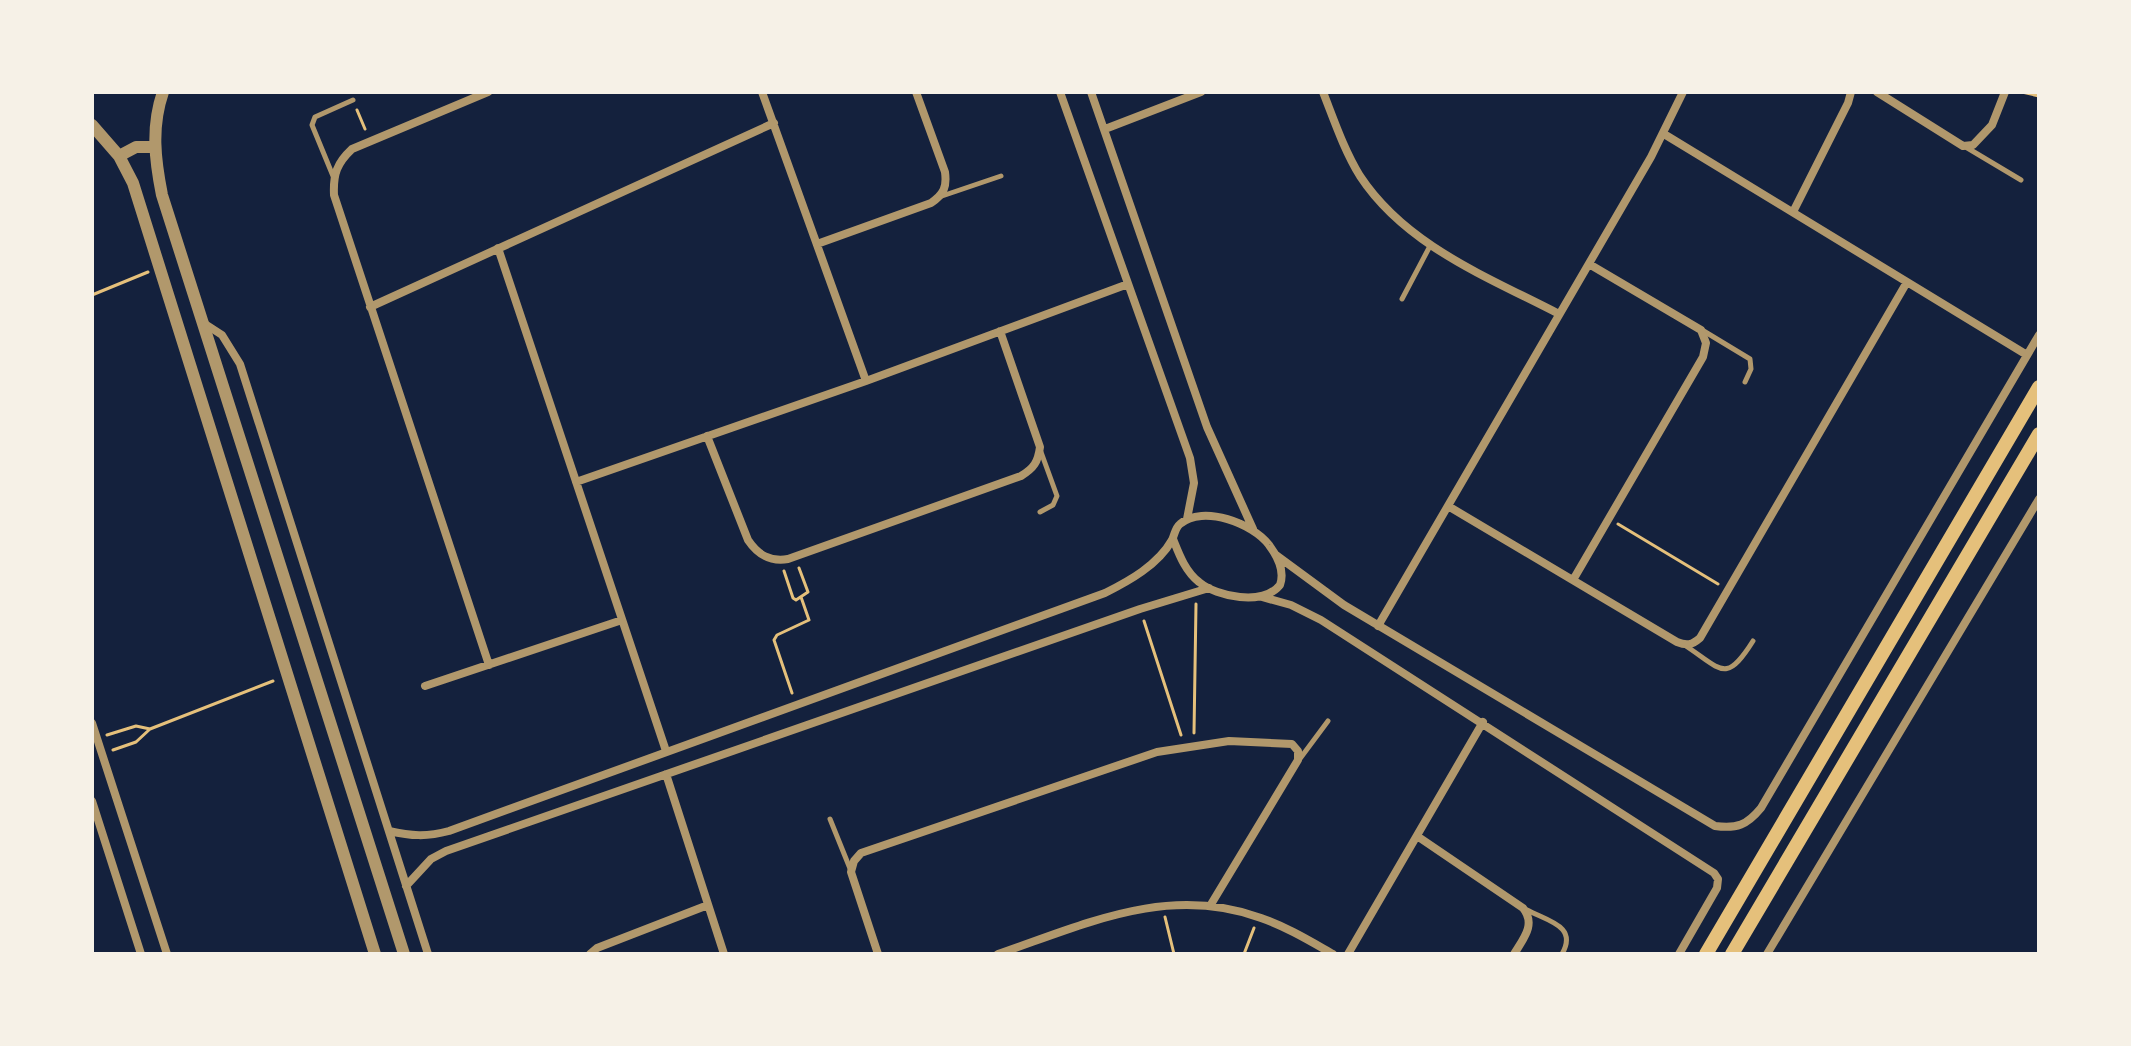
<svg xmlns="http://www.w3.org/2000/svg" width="2131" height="1046" viewBox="0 0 2131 1046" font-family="Overpass,sans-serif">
	<rect width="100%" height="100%" fill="#14213d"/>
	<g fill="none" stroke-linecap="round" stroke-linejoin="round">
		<!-- path -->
		<path stroke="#e5c07b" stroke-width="3" d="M2022,92L2039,96
			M357,110L365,129
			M92,295L148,272
			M1618,524L1718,584
			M784,571L793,598L796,600L808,592L799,568
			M1144,621L1181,735
			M792,693L774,640L777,635L809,620L801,597
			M150,729L273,681
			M1194,733L1196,604
			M107,735L136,726L150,729L136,742L113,750
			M1165,917L1174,954
			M1244,954L1254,928"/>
		<!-- service -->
		<path stroke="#b1986c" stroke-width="5" d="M1964,146L2021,180
			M333,176L312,125L315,117L353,100
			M942,196L1001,176
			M1402,299L1430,246
			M1702,330L1750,359L1751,369L1745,382
			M1040,512L1053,505L1057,496L1041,452
			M1686,646C1722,670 1726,684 1753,641
			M1299,760L1328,721
			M830,819L851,871
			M1527,910C1548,921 1578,926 1562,954"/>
		<!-- minor -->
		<path stroke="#b1986c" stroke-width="8" d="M488,92L352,149C337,163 333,174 334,195L489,665
			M762,92L866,381
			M1060,92L1190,458L1194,483L1187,519
			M1091,92L1207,427L1253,529
			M1323,92C1334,120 1344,150 1360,176C1406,246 1488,277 1559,314
			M1877,92L1963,146L1973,145L1992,125L2005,92
			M1105,129L1201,92
			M1664,134L2027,355
			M1793,212L1848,103L1851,92
			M817,244L931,203C944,194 947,187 945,172L916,92
			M498,248L666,751
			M370,307L774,123
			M202,322L222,335L240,364L428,954
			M707,436L748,540C758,555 770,562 788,559L1021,476C1034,468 1038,462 1040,447L1000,331
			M576,482L866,381L1128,284
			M1448,506L1677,642C1687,646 1692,645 1700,638L1907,282
			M1276,555L1344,605L1715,826C1737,829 1747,825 1761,808L2039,335
			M1573,580L1703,357L1706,343L1701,330L1589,264
			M1262,597L1291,605L1321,620L1714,873L1718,879L1717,888L1679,954
			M1378,626L1651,157L1683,92
			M425,686L622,620
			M92,723L167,954
			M666,774L724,954
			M92,801L141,954
			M389,831C411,836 427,837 449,831L1105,593C1129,581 1158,565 1172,540C1175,534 1175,528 1180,524C1203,504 1254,524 1269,545C1278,557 1285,571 1280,585C1263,606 1217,597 1199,582C1185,571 1179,554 1173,539
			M1417,836L1523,908C1536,924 1524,938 1514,954
			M406,886L431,859L446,851L1140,609L1209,588
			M590,954L597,948L708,905
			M878,954L851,872L854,861L861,853L1157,752L1229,741L1292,744L1298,751V760L1210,906
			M998,954C1086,924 1168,884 1261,918C1287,927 1310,941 1333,954
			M1348,954L1483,722
			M1767,954L2039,499"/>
		<!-- tertiary -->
		<path stroke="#b1986c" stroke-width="12" d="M163,92C151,127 155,160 162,195L404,954
			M92,125L119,156L133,183L375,954
			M119,156L136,147H154"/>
		<!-- secondary -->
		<path stroke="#e5c07b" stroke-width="14" d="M1706,954L2039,387
			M1732,954L2039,434"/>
	</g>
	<!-- border -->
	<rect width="2131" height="1046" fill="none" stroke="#f6f1e7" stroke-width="188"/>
</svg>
